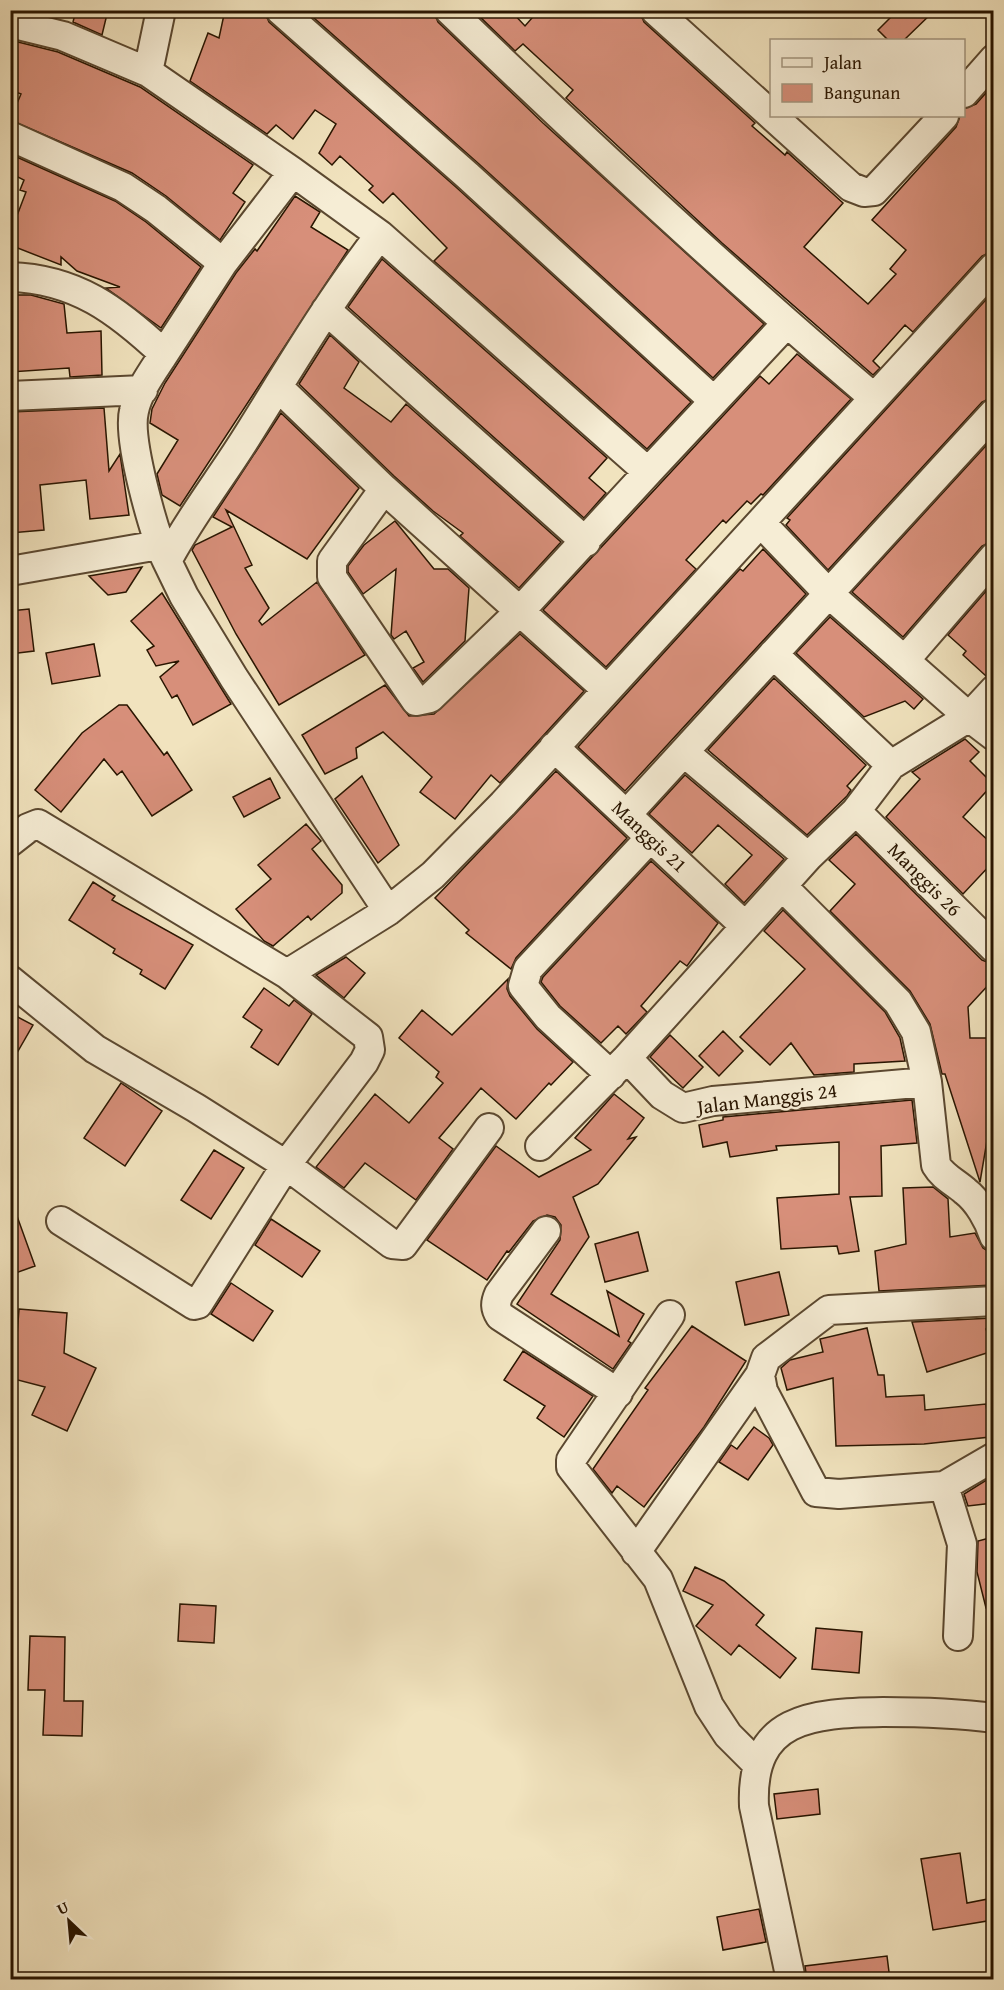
<svg xmlns="http://www.w3.org/2000/svg" width="1004" height="1990" viewBox="0 0 1004 1990" font-family="'Gentium Book Plus',serif">
	<rect width="100%" height="100%" fill="#f1e3be"/>
	<filter id="stains"><feTurbulence type="fractalNoise" baseFrequency=".00333" numOctaves="4"/><feColorMatrix values="0 0 0 0 .2 0 0 0 0 .09 0 0 0 0 .02 0 0 0 .5 -.17"/></filter>
	<radialGradient id="worn" r=".72"><stop offset=".6" stop-color="#630" stop-opacity="0"/><stop offset="1" stop-color="#630" stop-opacity=".3"/></radialGradient>
	<!-- building -->
	<path fill="#d78f7a" stroke="#291500" stroke-width="1.5" d="M76,10H108L102,35L73,22Z
		M225,10H264L269,22L457,188L691,402L647,449L434,261L447,248L393,193L383,203L369,190L373,186L340,156L332,165L319,153L336,124L315,110L293,139L276,125L267,134L190,81L208,33L219,38Z
		M305,10H433L438,22L543,123L764,324L713,378L479,164Z
		M473,10H510L525,26L539,10H639L644,22L755,123L752,126L785,155L787,152L843,203L804,247L868,304L896,274L890,269L906,250L872,220L956,127L960,116H963V109L976,104L993,85V251L982,256L913,332L905,325L873,361L880,368L873,375L722,243L566,98L573,90L523,44L515,51Z
		M898,10H935L904,40H888L878,30Z
		M10,40L58,52L140,87L253,165L233,193L245,202L220,240L166,196L132,173L10,120L21,94L10,90Z
		M10,154L115,201L146,222L201,267L161,328L106,288L120,287L77,271L61,257V265L10,245V234L26,192L20,190L24,180L10,173Z
		M295,196L320,212L311,227L348,250L180,506L162,495L157,474L178,440L150,423L152,409L165,383L236,273L255,249L257,251Z
		M382,259L607,458L589,478L606,493L584,518L348,307Z
		M993,292V397L982,402L828,570L786,525L790,520L787,518Z
		M10,295H31L64,304L67,333L101,331L102,375L70,377L69,368L10,372Z
		M330,335L359,362L344,388L391,422L406,404L561,542L519,588L460,536L463,533L433,511L394,476L299,384Z
		M797,354L851,399L763,495L761,494L751,504L747,501L726,523L723,520L686,560L696,569L606,667L543,610L760,376L769,384Z
		M104,408L109,471L120,454L129,515L90,519L86,480L40,485L44,530L10,533V412Z
		M281,413L359,488L307,559L226,510L252,565L245,568L269,608L259,621L262,625L317,582L365,655L279,705L236,634L192,550L195,545L232,527L213,517Z
		M993,438V541L982,546L903,637L852,592Z
		M395,521L434,569H448L469,588L465,641L423,682L413,668L424,662L406,631L394,639L391,635L396,569L363,594L348,572V566L364,545Z
		M763,549L806,594L625,791L578,747L740,569L743,571Z
		M142,567L126,592L108,595L89,576Z
		M993,583V674L986,676L963,655L966,651L948,635Z
		M162,593L231,704L193,725L177,695L172,698L160,677L179,661L156,666L147,650L154,646L131,621Z
		M29,609L34,651L10,654V611Z
		M830,617L923,699L914,709L905,701L864,717L796,653Z
		M520,634L584,691L500,783L491,775L455,819L420,792L432,777L383,732L356,748L357,758L325,774L302,735L385,685L409,716L434,714Z
		M94,644L100,676L52,684L46,653Z
		M774,678L866,765L847,786L851,790L847,796L807,835L708,750Z
		M119,705H127L164,755L167,752L192,790L152,816L122,771L117,775L104,759L61,812L35,790L82,733Z
		M965,739L979,752L970,761L993,784L963,817L993,845V862L963,894L886,817L920,779L912,772L914,771Z
		M556,771L627,838L516,958L511,969L466,933L469,930L435,898Z
		M685,775L784,859L744,903L725,884L752,855L718,825L692,853L649,814Z
		M362,776L399,845L378,863L335,799Z
		M270,778L280,798L244,817L233,797Z
		M306,824L321,841L312,849L342,885V893L311,920L308,916L273,946L264,941L236,909L271,879L258,865Z
		M856,834L982,960L993,964V980L968,1007L970,1038H993V1063H989L988,1117H991L980,1182L945,1074H942L930,1024L910,991L830,911L855,884L829,860Z
		M651,861L718,923L687,966L680,961L641,1006L647,1012L626,1034L618,1026L601,1043L560,1006L541,982L543,977Z
		M93,882L115,896L112,900L193,945L165,989L140,974L142,970L113,953L115,949L69,920Z
		M783,910L885,1012L900,1038L905,1061L854,1064V1072L814,1075L791,1043L770,1065L740,1037L805,969L764,931Z
		M346,957L365,973L344,998L316,975Z
		M508,979L507,989L510,996L537,1029L573,1062L551,1085L549,1083L516,1119L481,1088L439,1138L453,1149L416,1200L365,1163L344,1188L316,1167L375,1094L409,1123L443,1083L436,1077L439,1072L399,1038L422,1010L452,1035Z
		M264,988L289,1006L294,1000L312,1014L278,1065L251,1047L262,1030L243,1017Z
		M10,1013L33,1025L10,1065Z
		M723,1031L743,1051L719,1076L699,1056Z
		M670,1035L703,1067L683,1088L650,1057Z
		M121,1083L162,1111L125,1166L84,1138Z
		M614,1094L644,1118L628,1139L636,1137L598,1184L573,1197L589,1237L551,1294L619,1336L607,1291L644,1314L628,1341L631,1343L613,1369L517,1304L560,1240L561,1225L555,1217L547,1215L533,1221L509,1252L507,1251L487,1280L427,1240L496,1146L539,1177L591,1150L575,1138Z
		M912,1100L917,1143L881,1146L882,1196L850,1197L859,1251L839,1254L837,1246L781,1249L777,1198L839,1194V1142L776,1146L777,1150L730,1157L727,1142L703,1147L699,1125L723,1120V1117Z
		M214,1150L244,1168L211,1219L181,1200Z
		M933,1187L948,1199L950,1237L975,1233L983,1248L988,1251L993,1285L879,1291L875,1251L906,1244L903,1188Z
		M10,1205H13L35,1266L10,1275Z
		M271,1219L320,1251L302,1277L255,1245Z
		M638,1232L648,1271L605,1282L595,1244Z
		M779,1272L789,1315L745,1325L736,1282Z
		M231,1283L273,1311L253,1341L211,1314Z
		M19,1309L67,1313L64,1353L96,1368L67,1431L32,1415L45,1387L10,1378V1348L16,1349Z
		M993,1318V1326L986,1329L993,1351L927,1372L912,1322Z
		M692,1326L746,1361L704,1427L644,1507L617,1486L612,1493L593,1469L648,1390L645,1388Z
		M867,1328L878,1375H884L886,1397L924,1395L925,1410L986,1404L990,1437L924,1444L836,1446L833,1378L787,1390L781,1368L790,1360L823,1352L820,1339Z
		M523,1351L593,1396L564,1437L537,1418L545,1406L504,1380Z
		M754,1427L769,1438L773,1445L748,1480L719,1462L731,1445L737,1449Z
		M988,1479H993V1503L968,1506L964,1494Z
		M993,1537V1607L986,1608L977,1572L978,1541Z
		M695,1567L724,1581L764,1615L756,1625L796,1658L780,1678L739,1645L731,1655L696,1626L713,1605L683,1591Z
		M180,1604L216,1606L214,1643L178,1641Z
		M816,1628L862,1632L859,1673L812,1669Z
		M30,1636L65,1637L64,1701H83L82,1736L43,1735L45,1690H28Z
		M818,1789L820,1814L777,1819L774,1794Z
		M960,1853L967,1903L993,1898V1920L933,1930L921,1859Z
		M759,1909L766,1942L723,1950L717,1917Z
		M887,1956L890,1980H807L805,1966Z"/>
	<g fill="none" stroke-linecap="round" stroke-linejoin="round">
		<defs>
			<path id="street" d="M280,10L468,176L714,401
				M449,10C587,143 727,273 873,397
				M655,10L851,187L864,192L874,191L944,116
				M10,23L63,36L148,72L293,172L380,235L648,472L787,323
				M148,72L161,10
				M964,93L994,59
				M10,136L123,187L156,209L223,263
				M380,235C329,300 288,371 244,441C218,482 189,519 167,561L184,596L234,678L388,911L433,875L503,804L994,267
				M10,277C76,279 117,310 164,354C153,371 138,391 134,411C127,439 154,534 167,561
				M326,310L586,542
				M164,354L223,263L293,172
				M278,387L384,489L605,688
				M10,396L143,390
				M384,489L332,561V577L416,701L430,698L520,611L648,472
				M761,523L829,594L969,717L994,690
				M10,571L159,545
				M773,654L891,765
				M905,660L994,557
				M554,747L745,926
				M685,753L808,857
				M856,811L994,948
				M627,814L994,413
				M10,842L28,828L38,824L287,974
				M783,887L898,1002L916,1032L927,1082L936,1165C943,1177 955,1182 965,1191C978,1201 989,1220 994,1236
				M10,980L95,1049L196,1108L286,1165L392,1244L403,1245L489,1128
				M627,1058L662,1095L683,1108L713,1101L927,1082
				M611,1075L548,1017L523,986L528,969L650,838
				M540,1146L627,1058L808,857L856,811L891,765L969,717L994,736
				M61,1221L194,1305L198,1304L286,1165L364,1062L370,1050L368,1037L287,974L388,911
				M546,1231L499,1294C495,1303 495,1308 500,1316L618,1393
				M670,1315L571,1460V1467L658,1579L709,1706L728,1735L757,1764
				M760,1375L763,1391L816,1492L839,1494L944,1486L994,1457
				M944,1486L962,1544L958,1636
				M636,1552L760,1375L766,1358L829,1310L994,1301
				M791,1980L754,1806C750,1717 812,1713 883,1712C921,1712 956,1713 994,1718"/>
		</defs>
		<!-- street casing -->
		<use href="#street" stroke="#5b4830" stroke-width="32"/>
		<!-- street -->
		<use href="#street" stroke="#f6edd5" stroke-width="28"/>
	</g>
	<g text-anchor="middle" dominant-baseline="central" stroke-width="5" stroke-linejoin="round" paint-order="stroke">
		<!-- street labels -->
		<g font-size="20" fill="#291500" stroke="#f6edd5">
			<text transform="translate(650 836) rotate(43)">Manggis 21</text>
			<text transform="translate(925 879) rotate(45)">Manggis 26</text>
			<text transform="translate(767 1098) rotate(-7)">Jalan Manggis 24</text>
		</g>
	</g>
	<!-- margin -->
	<rect width="1004" height="1990" fill="none" stroke="#f1e3be" stroke-width="36"/>
	<rect x="12" y="12" width="980" height="1966" fill="none" stroke="#291500" stroke-width="3"/>
	<rect x="18" y="18" width="968" height="1954" fill="none" stroke="#291500" stroke-width="1.5"/>
	<!-- legend -->
	<rect x="770" y="39" width="195" height="78" fill="#f6edd5" stroke="#a49780" stroke-width="1.5"/>
	<rect x="782" y="58" width="30" height="9" fill="#f6edd5" stroke="#a49780" stroke-width="1.5"/>
	<text x="824" y="69" font-size="18" fill="#291500">Jalan</text>
	<rect x="782" y="84" width="30" height="18" fill="#d78f7a" stroke="#a49780" stroke-width="1.5"/>
	<text x="824" y="99" font-size="18" fill="#291500">Bangunan</text>
	<!-- north arrow -->
	<g transform="translate(69 1921) rotate(334)" stroke="#f6edd5" stroke-width="4.5" paint-order="stroke">
	<path d="M0-4.5L10 22L0 15L-10 22Z" fill="#291500"/>
	<text y="-9" font-size="16" font-weight="bold" text-anchor="middle" fill="#291500">U</text>
	</g>
	<rect width="100%" height="100%" filter="url(#stains)"/>
	<rect width="100%" height="100%" fill="url(#worn)"/>
</svg>
